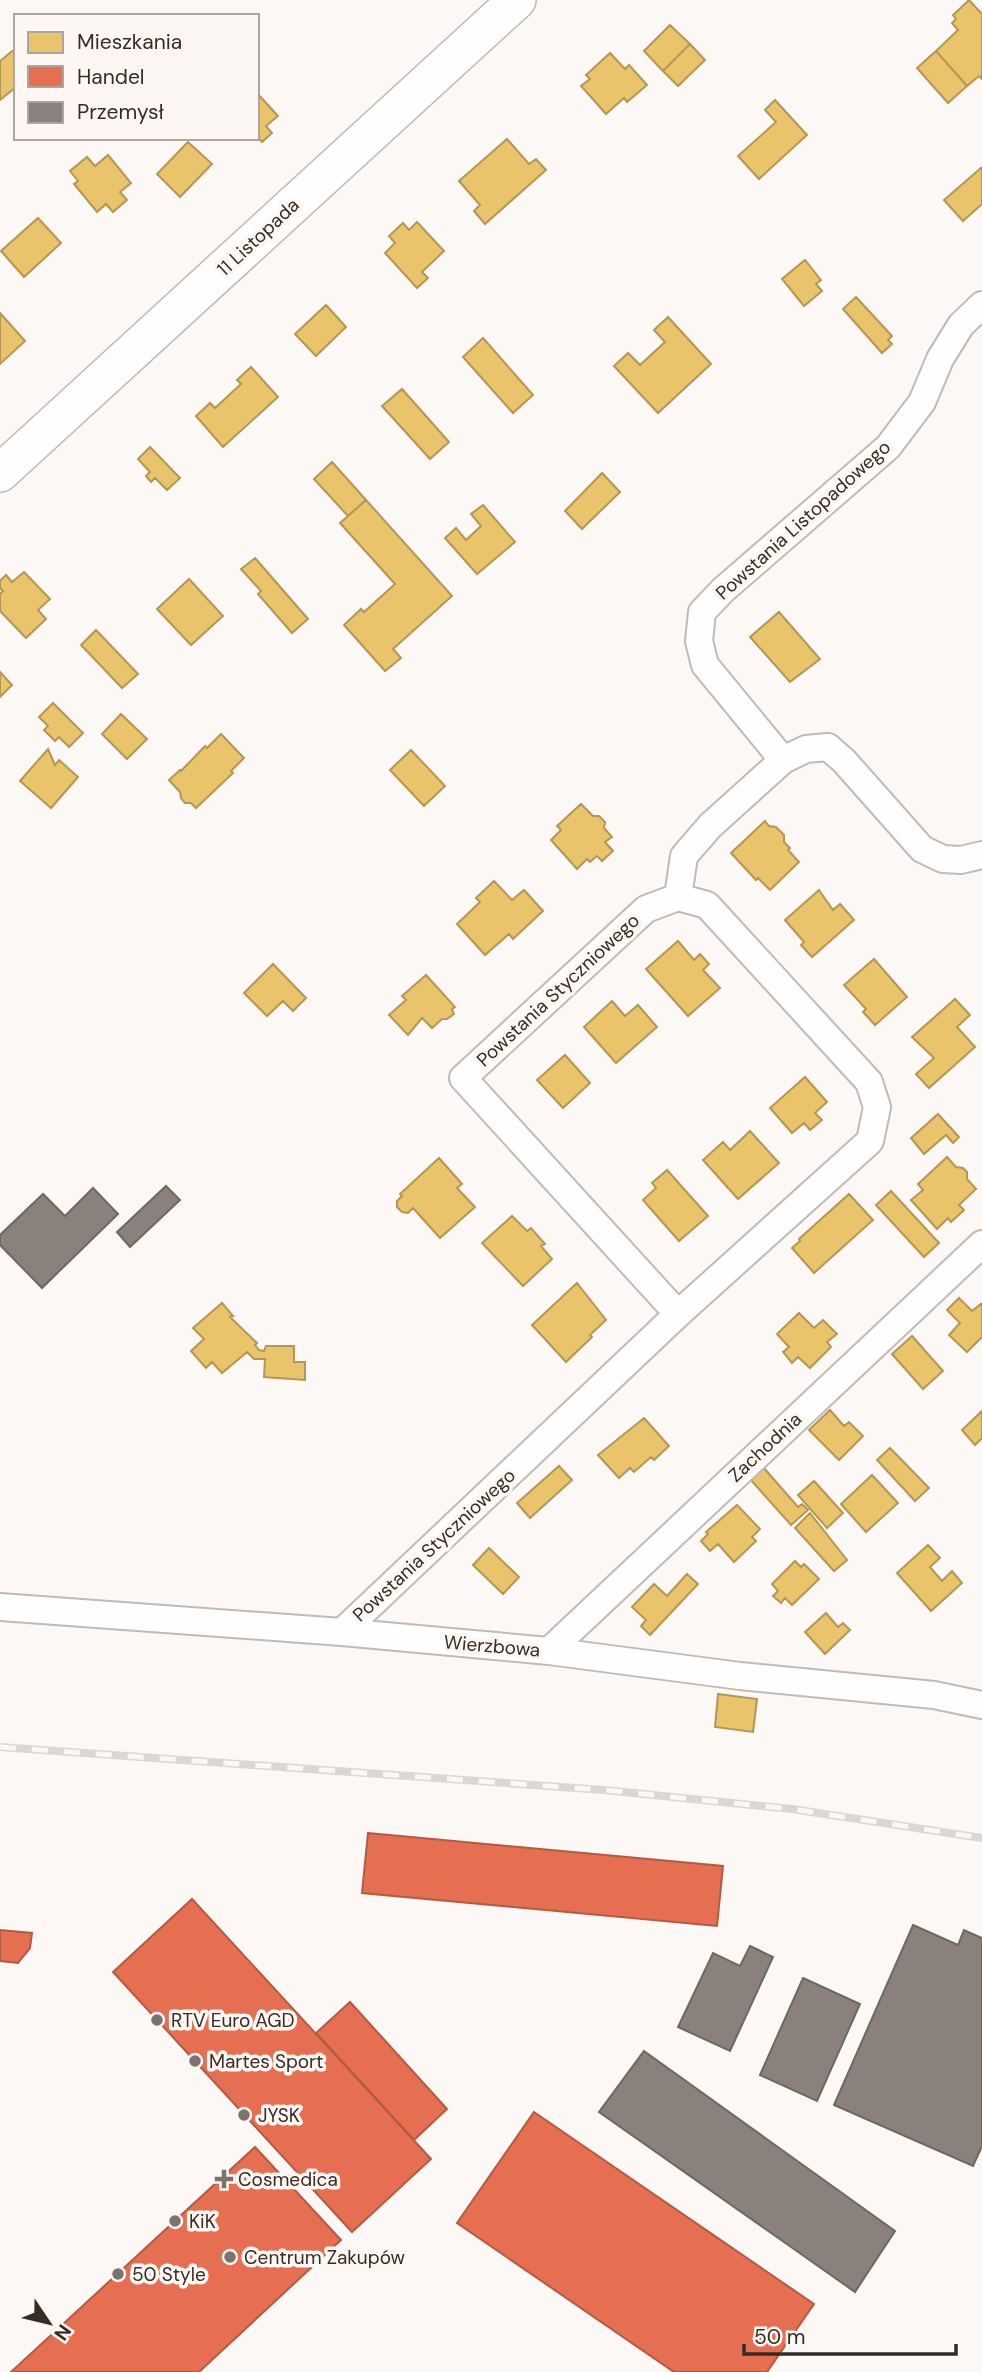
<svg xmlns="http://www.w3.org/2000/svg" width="982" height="2372" viewBox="0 0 982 2372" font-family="'DM Sans',sans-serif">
	<rect width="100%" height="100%" fill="#fbf8f5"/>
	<!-- homes -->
	<path fill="#e9c46a" stroke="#b49655" stroke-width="2" d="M969,0L982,14V79L979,76L967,86L936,51L958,30L952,23L956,19L953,15Z
		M670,25L690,44L663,71L644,51Z
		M690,44L705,60L678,86L663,71Z
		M16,48V87L0,100V61Z
		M936,51L967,86L948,103L917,68Z
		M610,53L625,69L629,65L647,85L627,102L624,98L606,114L581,86L590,79L586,75Z
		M257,93L278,116L266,126L272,133L262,142L257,136Z
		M775,100L807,135L759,179L738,156L776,122L765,110Z
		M507,139L529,164L536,159L546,170L485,224L474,211L480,205L459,181Z
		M188,142L212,164L180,197L157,174Z
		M108,155L131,183L120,192L127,200L113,212L106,204L97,212L74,184L78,181L70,171L87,157L95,166Z
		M982,167V204L963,221L944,200Z
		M38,218L61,243L24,277L1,251Z
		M417,222L444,251L422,272L428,278L417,288L385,253L395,243L389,236L403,223L409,230Z
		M805,260L821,280L816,284L822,291L804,306L782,279Z
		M856,297L892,336L888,340L892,344L882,353L843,309Z
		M326,305L346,327L316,356L295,334Z
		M0,313L25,341L0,364Z
		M668,317L711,364L658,413L614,366L628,353L640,365L665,342L654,330Z
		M483,338L533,395L513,413L463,357Z
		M251,367L278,397L223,447L196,416L210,403L215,408L241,384L237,380Z
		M402,389L449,442L430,459L382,406Z
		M150,447L180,478L167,490L155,478L151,482L146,476L150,472L138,459Z
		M332,462L366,500L348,516L314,479Z
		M602,473L620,492L582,529L565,511Z
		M366,500L452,596L393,649L401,658L385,671L344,625L361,609L364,612L395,584L340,523Z
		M483,505L515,542L477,574L445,538L456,528L466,540L481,526L471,514Z
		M255,558L308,619L292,633L258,594L261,591L241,569Z
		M24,572L50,599L38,610L46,619L26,638L0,611V594L3,591L0,588V581L6,575L12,582Z
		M189,579L223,616L191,645L157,609Z
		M779,612L820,659L790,682L750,637Z
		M96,630L138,674L122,688L81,645Z
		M0,672L12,685L0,697Z
		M53,703L83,733L69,747L59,737L55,741L44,730L48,726L39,717Z
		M121,714L147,739L127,759L102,734Z
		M221,734L244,758L231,771L233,773L196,808L191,803H185L181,798L180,792L169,780L180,770L181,771L205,746L207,748Z
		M48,749L55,765L59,760L78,777L51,808L20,781Z
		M411,750L445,786L424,806L390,770Z
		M581,804L593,816H599L605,822L604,828L612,837L605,842L613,851L602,861L597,856L590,862L587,859L577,869L551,840L561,830L557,826Z
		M765,821L769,826L776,827L784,835V842L790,848L788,850L799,862L770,890L758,878L756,880L731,853Z
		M494,881L512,900L524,890L543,911L513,939L509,934L485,955L457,924L480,902L476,898Z
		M819,890L833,910L840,904L854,920L812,957L801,945L804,942L785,920Z
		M678,941L694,960L700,954L709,964L703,970L720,988L688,1016L646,969Z
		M874,959L907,997L875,1025L863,1012L866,1009L844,985Z
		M273,964L306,998L293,1011L283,1001L267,1016L244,993Z
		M426,975L455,1007L452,1009L454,1014L447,1019H442L432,1028L422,1018L408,1035L389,1015L406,1000L402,996Z
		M955,999L970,1015L957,1027L975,1047L929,1088L916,1074L934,1058L912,1037Z
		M612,1001L625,1016L638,1005L657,1027L616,1063L584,1027Z
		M565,1055L590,1083L563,1108L537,1080Z
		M805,1077L827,1102L815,1113L822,1120L810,1130L804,1123L792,1133L770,1108Z
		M938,1114L959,1137L953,1143L946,1135L924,1154L911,1138Z
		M750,1131L779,1163L738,1199L703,1160L723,1142L730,1150Z
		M947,1157L956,1167L963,1168L967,1172V1179L976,1189L959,1205L964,1210L951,1222L948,1218L937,1229L911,1200L923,1190L918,1184Z
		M439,1158L462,1184L457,1188L475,1207L440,1238L413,1208L408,1213L402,1212L397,1207V1201L402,1196L400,1194Z
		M667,1170L708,1216L679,1241L643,1200L656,1188L652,1183Z
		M891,1191L939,1243L924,1257L876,1205Z
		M849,1194L873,1220L814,1273L792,1248L800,1241L799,1239Z
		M512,1216L527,1231L531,1228L545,1244L541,1246L552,1259L523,1286L482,1243Z
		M577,1283L606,1320L590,1335L592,1337L566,1362L532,1325Z
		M959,1298L972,1311L982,1303V1337L967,1352L949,1335L960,1323L947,1310Z
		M222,1303L233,1316L230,1317L257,1343L255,1345L259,1350L264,1351L266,1346H294V1362H305V1380L264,1377L265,1359H254L247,1352L222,1373L212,1362L206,1368L191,1351L204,1339L193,1328Z
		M799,1313L814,1328L823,1320L837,1334L827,1342L831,1347L810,1368L798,1357L792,1363L783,1352L789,1347L777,1334Z
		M912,1336L943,1371L923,1389L892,1354Z
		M830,1410L844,1426L849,1422L863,1436L839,1460L809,1430Z
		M982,1411V1438L975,1445L962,1430Z
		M644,1418L669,1446L654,1460L651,1457L634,1472L630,1468L619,1478L598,1455Z
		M890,1448L929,1488L915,1501L877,1460Z
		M559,1466L572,1480L530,1518L517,1503Z
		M763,1467L798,1507L802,1504L808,1510L791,1525L750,1479Z
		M872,1475L898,1503L866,1532L841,1504Z
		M814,1481L843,1513L827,1528L798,1495Z
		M737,1505L760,1529L752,1537L756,1541L734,1562L718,1544L710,1551L701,1541L708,1534L706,1532Z
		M810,1513L847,1560L834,1571L795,1528Z
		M928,1545L940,1558L930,1567L942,1581L952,1571L962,1583L931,1611L897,1573Z
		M489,1548L519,1577L503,1594L473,1565Z
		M795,1561L801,1567L804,1564L819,1579L792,1605L785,1598L781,1603L773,1596L778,1591L772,1584Z
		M687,1574L698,1584L650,1635L641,1626L646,1620L632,1607L654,1584L667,1596Z
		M826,1613L838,1627L843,1623L850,1630L825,1654L805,1632Z
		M718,1694L757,1699L753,1732L715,1727Z"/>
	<!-- shops -->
	<path fill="#e76f51" stroke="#b25b44" stroke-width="2" d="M368,1833L723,1866L717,1926L362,1893Z
		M192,1899L431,2159L352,2232L113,1972Z
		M0,1930L32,1933L30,1948L18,1963L0,1961Z
		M350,2002L447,2109L414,2140L316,2033Z
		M534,2112L814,2304L767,2372H674L457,2223Z
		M255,2147L341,2240L199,2372H11Z"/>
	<!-- industry -->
	<path fill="#8a817c" stroke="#716762" stroke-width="2" d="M166,1186L180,1200L130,1247L117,1232Z
		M93,1188L118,1214L42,1288L0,1245V1235L43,1194L65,1216Z
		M913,1925L958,1945L964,1930L982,1938V2146L973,2166L834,2105Z
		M750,1946L773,1957L730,2051L678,2027L713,1953L740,1966Z
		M803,1978L860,2004L817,2101L760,2075Z
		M644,2051L895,2231L855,2292L599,2112Z"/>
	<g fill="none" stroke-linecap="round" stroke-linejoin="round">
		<defs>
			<path id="minor" d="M783,760L806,749L828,747L844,761L922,849L943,859L961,860L982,855
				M678,897L684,856L710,826L783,760L705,665L699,641L702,612L723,590L888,447L922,402L940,359L961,325L982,305
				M0,1607L342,1632L549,1651L740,1676L934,1695L982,1705
				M342,1632L678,1314L870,1141L877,1107L869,1082L707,905L678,897L646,909L463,1078L678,1314
				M549,1651L982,1244"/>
			<path id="secondary" d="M0,473L517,0"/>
		</defs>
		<!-- minor casing -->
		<use href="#minor" stroke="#c1bab5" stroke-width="30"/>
		<!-- secondary casing -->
		<use href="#secondary" stroke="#c1bab5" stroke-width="40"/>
		<!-- minor -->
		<use href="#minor" stroke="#fefefe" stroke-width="26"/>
		<!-- secondary -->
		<use href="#secondary" stroke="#fefefe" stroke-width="37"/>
		<defs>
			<path id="rail" d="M0,1747L604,1790L792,1809L982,1838"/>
		</defs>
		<!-- rail casing -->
		<use href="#rail" stroke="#d9d8d6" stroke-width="8"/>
		<!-- rail -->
		<use href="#rail" stroke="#fdf7f3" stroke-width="5" stroke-dasharray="16" stroke-linecap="butt"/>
	</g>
	<!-- markers -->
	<g fill="#7c736d" stroke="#fdf7f3" stroke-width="2.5">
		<circle cx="157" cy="2020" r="7"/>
		<circle cx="195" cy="2061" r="7"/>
		<circle cx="244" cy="2115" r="7"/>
		<path d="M220.5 2168.5h7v7h7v7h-7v7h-7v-7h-7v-7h7z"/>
		<circle cx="175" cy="2221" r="7"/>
		<circle cx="230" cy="2257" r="7"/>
		<circle cx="118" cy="2274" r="7"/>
	</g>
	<g text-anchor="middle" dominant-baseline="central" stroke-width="7" stroke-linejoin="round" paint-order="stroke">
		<!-- street labels -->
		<g font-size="19" fill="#372b24" stroke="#fdf7f3">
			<text transform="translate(258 237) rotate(-43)">11 Listopada</text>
			<text transform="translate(803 520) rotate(-42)">Powstania Listopadowego</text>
			<text transform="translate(558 990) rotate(-43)">Powstania Styczniowego</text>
			<text transform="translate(765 1447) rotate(-43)">Zachodnia</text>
			<text transform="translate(434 1545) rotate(-43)">Powstania Styczniowego</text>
			<text transform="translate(492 1646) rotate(5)">Wierzbowa</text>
		</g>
		<!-- poi labels -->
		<g font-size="19" fill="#372b24" stroke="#fdf7f3" text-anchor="start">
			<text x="171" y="2020">RTV Euro AGD</text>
			<text x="209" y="2061">Martes Sport</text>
			<text x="258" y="2115">JYSK</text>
			<text x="238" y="2179">Cosmedica</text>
			<text x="189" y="2221">KiK</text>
			<text x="244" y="2257">Centrum Zakupów</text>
			<text x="132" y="2274">50 Style</text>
		</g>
	</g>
	<!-- legend -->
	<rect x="14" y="14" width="245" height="126" fill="#fdf7f3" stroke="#aea5a0" stroke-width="2"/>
	<rect x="28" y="32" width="35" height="21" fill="#e9c46a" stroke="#aea5a0" stroke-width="2"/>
	<text x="77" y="49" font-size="21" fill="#372b24">Mieszkania</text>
	<rect x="28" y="66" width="35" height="21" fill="#e76f51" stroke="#aea5a0" stroke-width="2"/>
	<text x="77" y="84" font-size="21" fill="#372b24">Handel</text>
	<rect x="28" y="102" width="35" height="21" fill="#8a817c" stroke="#aea5a0" stroke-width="2"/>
	<text x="77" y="119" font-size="21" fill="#372b24">Przemysł</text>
	<!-- north arrow -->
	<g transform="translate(49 2323) rotate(125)" stroke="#fdf7f3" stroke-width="5" paint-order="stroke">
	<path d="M0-5L12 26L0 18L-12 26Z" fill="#372b24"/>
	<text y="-10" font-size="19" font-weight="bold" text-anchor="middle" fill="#372b24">N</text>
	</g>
	<!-- scale -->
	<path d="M744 2344v10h212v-10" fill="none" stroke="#372b24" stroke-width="3.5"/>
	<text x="754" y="2344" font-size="21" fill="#372b24" stroke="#fdf7f3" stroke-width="5" paint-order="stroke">50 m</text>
</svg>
